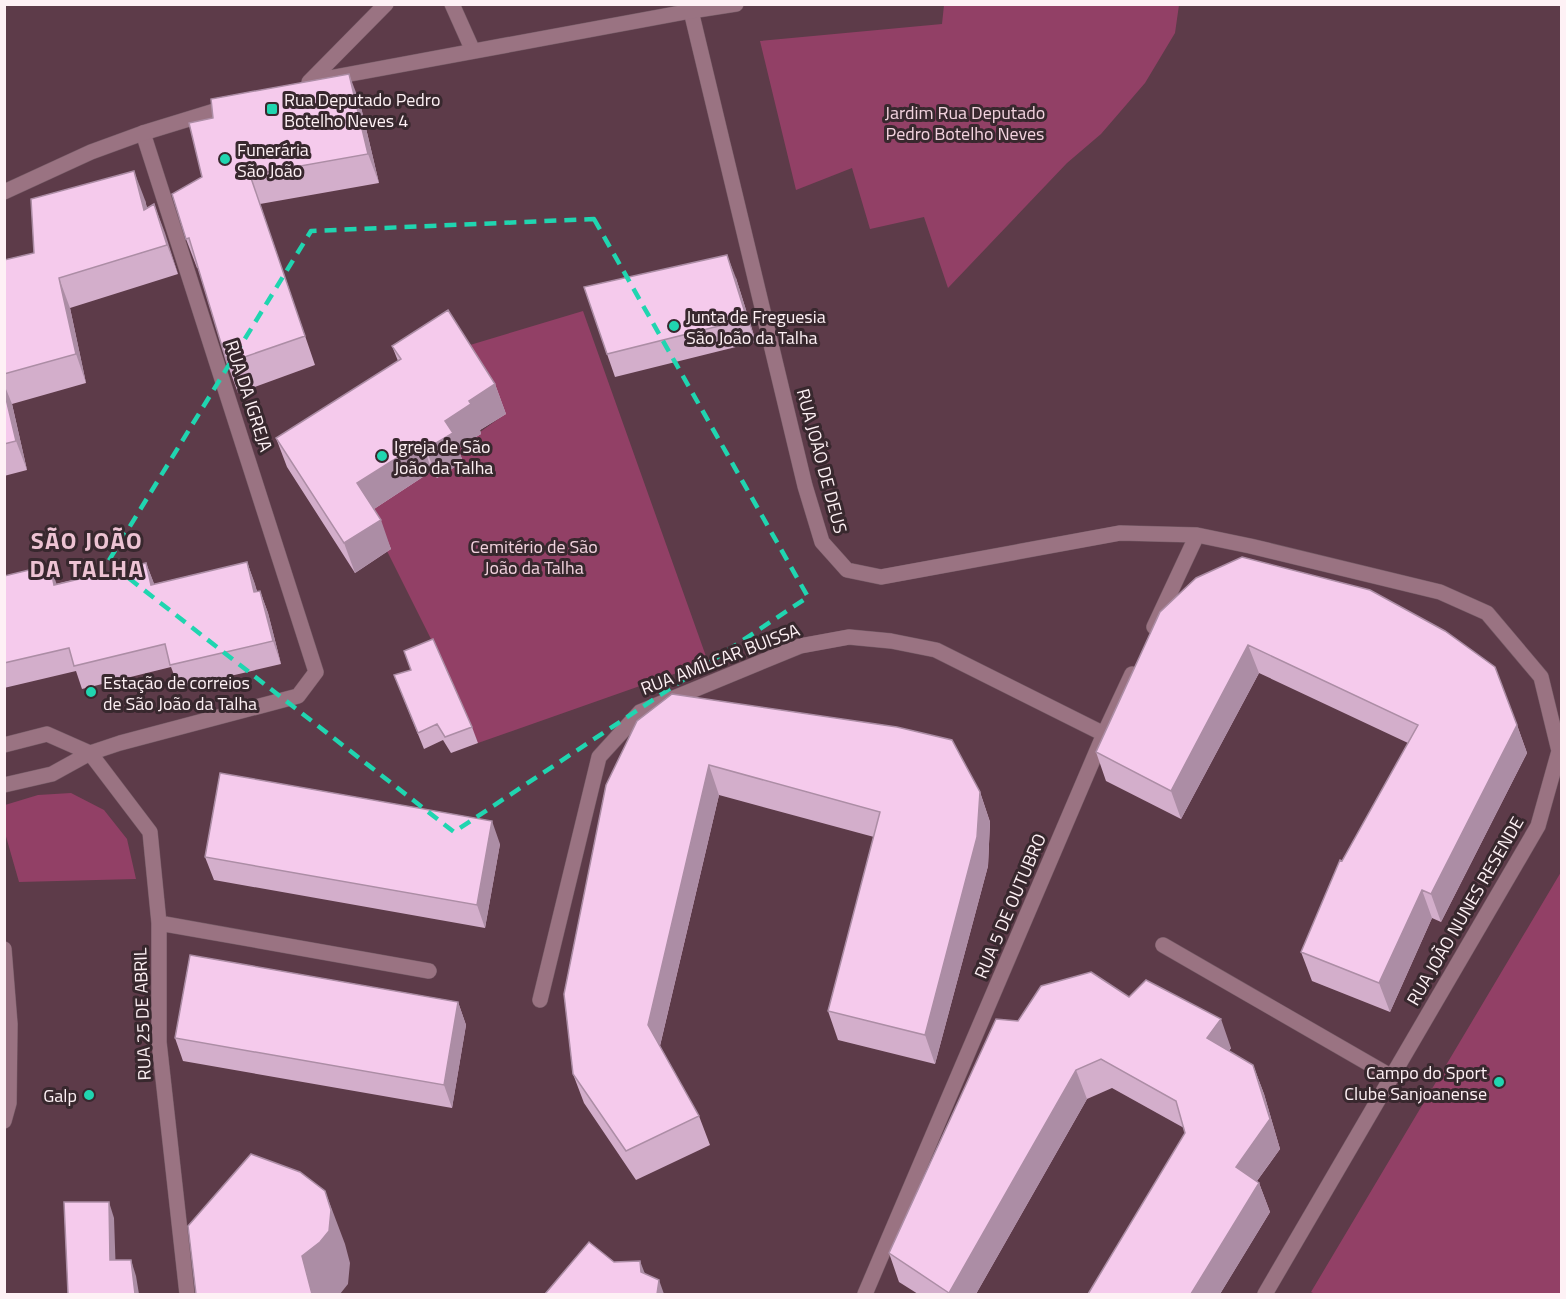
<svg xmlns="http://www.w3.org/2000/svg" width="1566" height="1299" viewBox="0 0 1566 1299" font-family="'Titillium Web',sans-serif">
	<rect width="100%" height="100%" fill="#5d3b49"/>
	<!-- green -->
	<path fill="#924066" d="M944,5H1179L1175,33L1145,83L1101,134L1067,163L948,288L924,217L870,229L852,168L796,190L760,41L942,24Z
		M583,311L708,662L478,743L449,675L368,513L505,414L470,345Z
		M71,793L104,810L127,839L136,879L19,882L5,833V805L38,795Z
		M1561,872V1294H1315L1311,1292Z"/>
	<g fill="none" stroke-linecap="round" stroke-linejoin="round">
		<defs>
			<path id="minor" d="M452,4L473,51
				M691,11L805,486L822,542L847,570L881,577L1120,533L1197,535L1250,546L1440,592L1487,613L1541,677L1559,751L1538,826L1265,1294
				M309,82L386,4
				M1154,627L1197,535
				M4,745L47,734L90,753L150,832L159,923V1042L187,1294
				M4,785L52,774L90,753L120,743L298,696L316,672L143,133
				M159,923L429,971
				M1163,945L1392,1077
				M540,1000L599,757L640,712L800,646L849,637L891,641L936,650L1104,734
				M865,1294L1104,734L1132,674"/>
			<path id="tertiary" d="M329,78L691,11L736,4
				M4,192L91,152L143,133L231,106
				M4,949L10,1024L9,1103L4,1121"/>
		</defs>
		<!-- minor casing -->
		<use href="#minor" stroke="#765b66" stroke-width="16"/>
		<!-- tertiary casing -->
		<use href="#tertiary" stroke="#765b66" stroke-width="16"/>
		<!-- minor -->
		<use href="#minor" stroke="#9a7382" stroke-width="15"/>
		<!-- tertiary -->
		<use href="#tertiary" stroke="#9a7382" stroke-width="15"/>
	</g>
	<!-- wall -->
	<path fill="#d3aecb" d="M360,103L379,183L260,204L315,365L238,393L227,363L198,268H197L186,239L202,177Z
		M145,200L147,208L154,204L178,274L70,308L86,383L12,404L27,470L4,476V260L34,253Z
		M736,278L756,342L615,377L607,354Z
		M392,346L495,384L506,414L480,430L481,434L458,448L463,462L437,478L432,471L374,509L391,549L355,573L287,467L276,438L398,361Z
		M247,562L257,591H260L268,613L281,664L179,688L171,667L82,689L76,671L4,688V576L56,584L146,563L154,584Z
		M1160,612L1517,725L1527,753L1441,922L1432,918L1390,1012L1312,981L1301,952L1342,861L1408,743L1259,673L1181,819L1106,781L1096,752Z
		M404,651L472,727L478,743L451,753L443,740L424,749L394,675L411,670Z
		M637,721L980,792L990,822L988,866L935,1064L838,1040L828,1011L874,837L719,795L660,1046L699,1116L710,1145L636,1180L584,1103L573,1074Z
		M500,844L485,928L214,880L205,857Z
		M458,1002L466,1025L452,1108L183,1061L175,1038Z
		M1018,1021L1231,1048L1229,1051L1253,1065L1264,1094L1280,1149L1257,1181L1259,1183L1270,1212L1220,1294H1088L1185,1133L1184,1128L1112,1088L1087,1099L976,1294H918L899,1282L889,1253Z"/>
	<!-- shaded-wall -->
	<path fill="#ac8da5" d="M349,74L360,103L379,183L368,154Z
		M134,171L145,200L154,239L144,210Z
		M154,204L165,233L178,274L167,245Z
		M727,255L736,278L756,342L747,319Z
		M59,278L70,308L86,383L76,354Z
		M4,384L12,404L27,470L16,441L4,390Z
		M495,384L506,414L480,430L481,434L458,448L463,462L437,478L426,449L445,421L469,401Z
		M422,442L432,471L368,513L357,483Z
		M381,520L391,549L355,573L344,543Z
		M247,562L255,584L262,615L254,592Z
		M146,563L155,586L151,585Z
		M50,565L58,588L54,585Z
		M260,591L268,613L281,664L273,641Z
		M1248,645L1259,673L1181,819L1171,791Z
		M1517,725L1527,753L1441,922L1431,894Z
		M709,765L719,795L658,1054L648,1025Z
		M980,792L990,822L988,866L935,1064L925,1035Z
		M492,821L500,844L485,928L477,905Z
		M1422,890L1432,918L1390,1012L1379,983Z
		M458,1002L466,1025L452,1108L444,1085Z
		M1221,1019L1231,1048L1217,1067L1207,1038Z
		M1253,1065L1264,1094L1280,1149L1246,1196L1236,1167Z
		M1076,1070L1087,1099L976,1294H949V1293Z
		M1259,1183L1270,1212L1220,1294H1191Z
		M325,1191L345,1244L350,1263L348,1284L340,1294H312L302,1256Z
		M109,1202L114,1218L116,1276L110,1260Z
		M131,1260L136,1276L139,1294H135Z
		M640,1261L649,1284L641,1272Z
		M659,1280L664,1294H657Z"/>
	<!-- building -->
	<path fill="#f5caec" stroke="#ac8da5" stroke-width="1.5" d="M349,74L368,154L250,175L305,336L227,363L189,238L186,239L172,194L202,177L189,123L213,118L211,99Z
		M134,171L144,210L154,204L167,245L59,278L76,354L4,374V260L34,253L31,199Z
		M727,255L747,319L607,354L584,287Z
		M448,310L495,384L469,401L471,404L445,421L453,433L426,449L422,442L357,483L381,520L344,543L276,438L401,359L392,346Z
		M4,390L16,441L4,444Z
		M1242,557L1370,590L1445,631L1495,667L1517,725L1431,894L1422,890L1379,983L1301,952L1340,860L1342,861L1418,725L1248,645L1171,791L1096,752L1160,612L1196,578Z
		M247,562L254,592L260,591L273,641L170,665L165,644L74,666L69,648L4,663V576L50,565L54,585L146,563L151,585Z
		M433,639L472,727L445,737L437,724L418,733L394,675L411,670L404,651Z
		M672,694L897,727L952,740L980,792L977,837L925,1035L828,1011L880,812L709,765L648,1025L699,1116L626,1151L573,1074L564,994L606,785L637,721Z
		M220,773L492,821L477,905L205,857Z
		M190,955L458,1002L444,1085L175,1038Z
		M1091,972L1129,997L1146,980L1221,1019L1207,1038L1253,1065L1270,1119L1236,1167L1259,1183L1191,1294H1088L1185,1133L1176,1101L1101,1059L1076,1070L949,1293L889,1253L996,1019L1018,1021L1041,986Z
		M251,1154L300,1172L325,1191L331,1210L329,1231L320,1242L302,1256L312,1294H196L188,1226Z
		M64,1202H109L110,1260H131L135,1294H68Z
		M589,1242L614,1262L640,1261L641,1272L659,1280L657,1294H545Z"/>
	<!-- marked area -->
	<path fill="none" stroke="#20d5b0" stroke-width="4.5" stroke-dasharray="12 8" stroke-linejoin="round" d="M594,219L808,597L454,832L108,562L311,231Z"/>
	<!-- markers -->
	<g fill="#20d5b0" stroke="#38282e" stroke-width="2">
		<rect x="266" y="103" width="12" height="12" rx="3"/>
		<circle cx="225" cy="159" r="6"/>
		<circle cx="674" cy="326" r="6"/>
		<circle cx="382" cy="456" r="6"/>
		<circle cx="91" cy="692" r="6"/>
		<circle cx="1499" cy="1082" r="6"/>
		<circle cx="89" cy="1095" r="6"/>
	</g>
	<g text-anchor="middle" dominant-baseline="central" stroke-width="6" stroke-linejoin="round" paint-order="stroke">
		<!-- poi labels -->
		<g font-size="18" fill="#fef1f5" stroke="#38282e" text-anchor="start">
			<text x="284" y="99">Rua Deputado Pedro<tspan x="284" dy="21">Botelho Neves 4</tspan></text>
			<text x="237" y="149">Funerária<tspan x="237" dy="21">São João</tspan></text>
			<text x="686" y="316">Junta de Freguesia<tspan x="686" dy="21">São João da Talha</tspan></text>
			<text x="394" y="446">Igreja de São<tspan x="394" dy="21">João da Talha</tspan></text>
			<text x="103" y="682">Estação de correios<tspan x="103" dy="21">de São João da Talha</tspan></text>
			<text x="1487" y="1072" text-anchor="end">Campo do Sport<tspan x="1487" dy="21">Clube Sanjoanense</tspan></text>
			<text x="77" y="1095" text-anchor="end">Galp</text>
		</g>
		<!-- park labels -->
		<g font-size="18" fill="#f3d3df" stroke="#38282e">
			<text x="965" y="112">Jardim Rua Deputado<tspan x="965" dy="21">Pedro Botelho Neves</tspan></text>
			<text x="534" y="546">Cemitério de São<tspan x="534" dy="21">João da Talha</tspan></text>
		</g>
		<!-- street labels -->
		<g font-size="18" fill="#fef1f5" stroke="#38282e">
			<text transform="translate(249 396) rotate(72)">RUA DA IGREJA</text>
			<text transform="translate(822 461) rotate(75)">RUA JOÃO DE DEUS</text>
			<text transform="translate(720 659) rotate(-21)">RUA AMÍLCAR BUISSA</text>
			<text transform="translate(1010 906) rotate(-67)">RUA 5 DE OUTUBRO</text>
			<text transform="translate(1465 911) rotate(-60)">RUA JOÃO NUNES RESENDE</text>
			<text transform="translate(142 1014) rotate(-92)">RUA 25 DE ABRIL</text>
		</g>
		<!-- district labels -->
		<g font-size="24" font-weight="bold" letter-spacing="1.5" fill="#edc3d3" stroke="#38282e">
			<text x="87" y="540">SÃO JOÃO<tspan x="87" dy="28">DA TALHA</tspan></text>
		</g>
	</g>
	<!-- border -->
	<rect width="1566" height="1299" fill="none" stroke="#fef1f5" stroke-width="12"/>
</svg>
